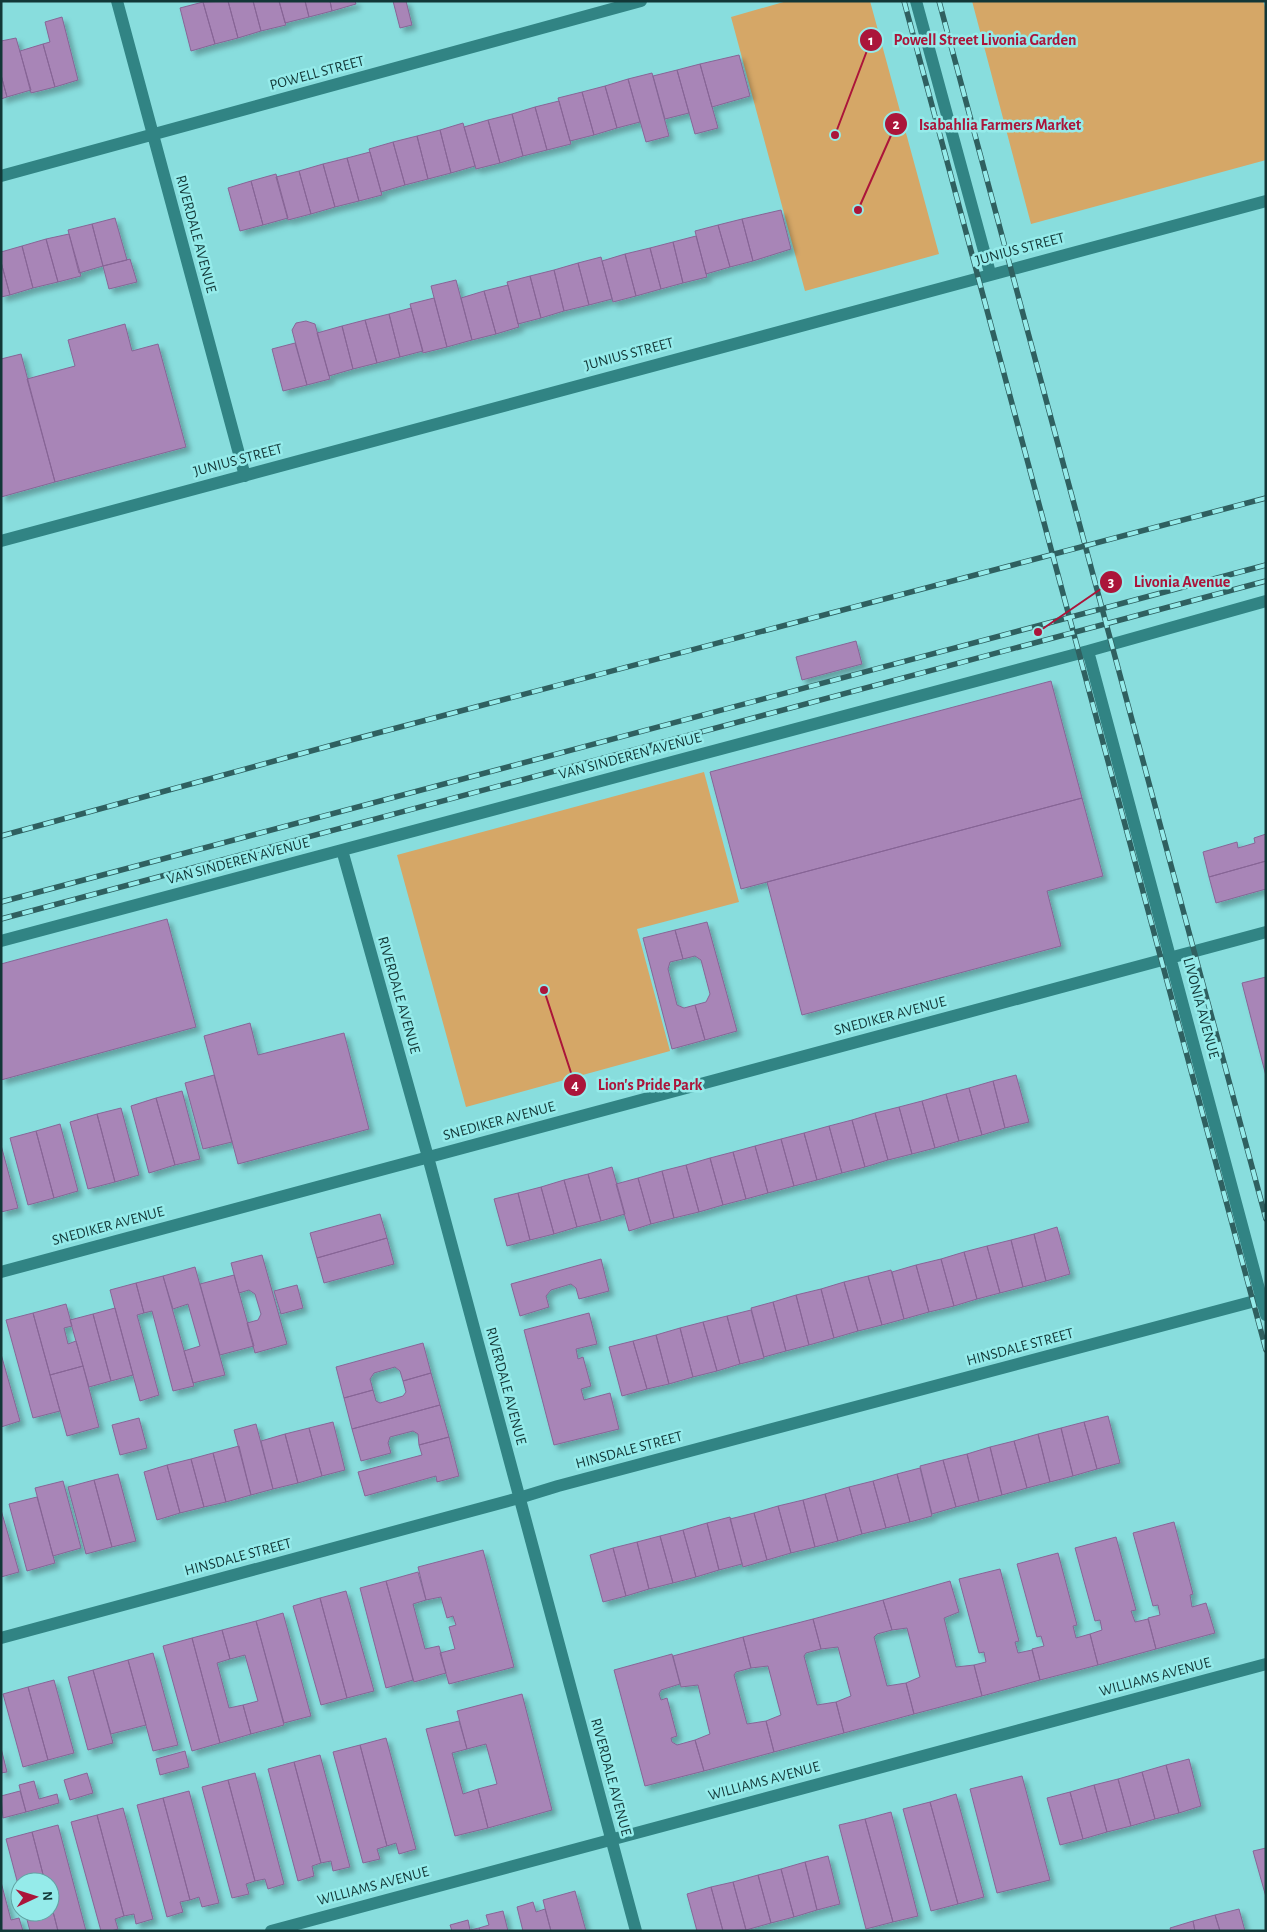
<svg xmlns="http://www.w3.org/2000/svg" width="1267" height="1932" viewBox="0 0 1267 1932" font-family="'Alegreya Sans',sans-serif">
	<defs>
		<filter id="shadow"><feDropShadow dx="4.5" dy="4.5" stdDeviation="2.5" flood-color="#0004"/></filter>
	</defs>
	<rect width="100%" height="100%" fill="#8dd"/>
	<!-- green -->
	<path fill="#d5a767" d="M787,1H870L939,254L805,291L731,17Z
		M972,1H1263L1266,10V160L1031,224Z
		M704,772L739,902L637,929L670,1051L466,1107L397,855Z"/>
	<!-- building -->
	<path fill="#a885b7" stroke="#876596" filter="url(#shadow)" d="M228,1H253L261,31L238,38Z
		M228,1L238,38L215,44L203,2Z
		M253,1H279L286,25L261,31Z
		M279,1H305L309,17L285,23Z
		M305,1H330L332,11L309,17Z
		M330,1H355L356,4L332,11Z
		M393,1H406L412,25L400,28Z
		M203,2L215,44L191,51L180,8Z
		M62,17L78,80L55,87L43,44L50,42L45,22Z
		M16,38L31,90L7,97L1,75V41Z
		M43,44L55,87L31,93L20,51Z
		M739,55L750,96L712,107L700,64Z
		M700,64L718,128L695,134L677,70Z
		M677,70L689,113L665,119L653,76Z
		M652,73L669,136L646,142L628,79Z
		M1,75L7,97L1,99Z
		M628,79L640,122L617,128L605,86Z
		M605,86L617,128L594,135L582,92Z
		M582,92L594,135L570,141L558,98Z
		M559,101L571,144L547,150L535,107Z
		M535,107L547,150L523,156L512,114Z
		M512,114L523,156L500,163L488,120Z
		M488,120L500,163L476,169L464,127Z
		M463,123L475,166L451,173L440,130Z
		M440,130L451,173L428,179L417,136Z
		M417,136L428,179L405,185L393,142Z
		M393,142L405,185L381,192L369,149Z
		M370,152L382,195L359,201L347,158Z
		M347,158L359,201L335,207L323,164Z
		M323,164L335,207L311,214L299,171Z
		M299,171L311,214L288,220L276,177Z
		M276,174L288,218L263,225L251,181Z
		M251,181L263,225L240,231L228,188Z
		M781,210L791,249L753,261L742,219Z
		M115,218L127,260L103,266L92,224Z
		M742,219L753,261L730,267L718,225Z
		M92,224L103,266L79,273L68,230Z
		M718,225L730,267L706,274L695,231Z
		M69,234L81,276L58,282L46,239Z
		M696,236L707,277L683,283L673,242Z
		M46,239L58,282L33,288L22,246Z
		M673,242L683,283L661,289L650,248Z
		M22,246L33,288L10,295L1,262V252Z
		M650,248L661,289L636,296L625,254Z
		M625,254L636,296L613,302L602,261Z
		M601,257L612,299L589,305L578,263Z
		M130,259L137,282L109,289L103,266Z
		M1,262L10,295L1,297Z
		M578,263L589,305L564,311L554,270Z
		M554,270L564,311L541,318L530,276Z
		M530,276L541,318L518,324L507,282Z
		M456,280L472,340L447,347L431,286Z
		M508,285L519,327L496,334L484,291Z
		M484,291L496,334L472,340L461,298Z
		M434,298L447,347L423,353L410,304Z
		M411,308L423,351L400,357L389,314Z
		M389,314L400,357L377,363L365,320Z
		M365,320L377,363L353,369L342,326Z
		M306,321L315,324L330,379L307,385L292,330L296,323Z
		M125,324L132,351L158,344L186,447L55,482L27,379L75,366L68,340Z
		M342,326L353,369L329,376L317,333Z
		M295,343L307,385L283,391L272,349Z
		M21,354L55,482L1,497V359Z
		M856,641L862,664L802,680L796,657Z
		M1051,681L1082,798L741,889L710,772Z
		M1082,798L1103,876L1047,891L1061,946L802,1015L767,882Z
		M1266,834V861L1209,877L1203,852L1237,842L1238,848L1255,843L1254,838Z
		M1266,861V889L1216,903L1209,877Z
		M167,919L196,1027L1,1080V964Z
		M707,922L737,1031L705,1040L695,1005L706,1002L710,994L701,960L695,956L683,959L675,930Z
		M675,930L683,959L670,962L668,969L677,1005L684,1008L695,1005L705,1040L672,1049L643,938Z
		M1266,977V1076L1242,983Z
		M250,1023L258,1055L344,1033L369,1129L238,1164L204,1036Z
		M214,1075L232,1142L203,1149L185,1083Z
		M1016,1075L1029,1122L1005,1128L993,1081Z
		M993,1081L1005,1128L982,1135L969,1088Z
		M969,1088L982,1135L959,1141L946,1094Z
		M182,1091L200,1159L175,1165L156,1098Z
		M946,1094L959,1141L935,1148L922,1101Z
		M156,1098L175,1165L149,1173L131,1106Z
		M922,1101L935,1148L912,1154L899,1107Z
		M899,1107L912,1154L888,1160L875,1113Z
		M121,1108L139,1175L115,1182L97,1114Z
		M875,1113L888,1160L865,1167L852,1120Z
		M97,1114L115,1182L88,1189L70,1122Z
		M852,1120L865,1167L842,1173L829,1126Z
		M60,1124L78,1191L54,1198L36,1131Z
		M829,1126L842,1173L817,1180L804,1133Z
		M36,1131L54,1198L28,1205L10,1138Z
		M804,1133L817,1180L794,1186L781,1139Z
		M781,1139L794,1186L768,1193L755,1146Z
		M1,1145L18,1208L1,1212Z
		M755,1146L768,1193L746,1199L733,1152Z
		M733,1152L746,1199L723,1205L710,1158Z
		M710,1158L723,1205L699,1212L686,1165Z
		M686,1165L699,1212L674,1218L662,1171Z
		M612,1167L625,1214L601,1221L588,1174Z
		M662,1171L674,1218L651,1224L638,1178Z
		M588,1174L601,1221L577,1227L564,1180Z
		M638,1178L651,1224L629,1231L616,1184Z
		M564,1180L577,1227L554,1234L541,1187Z
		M541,1187L554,1234L530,1240L518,1193Z
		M518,1193L530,1240L507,1246L494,1199Z
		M380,1214L387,1238L317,1258L310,1233Z
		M1057,1227L1070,1274L1046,1281L1034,1234Z
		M1034,1234L1046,1281L1023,1287L1011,1240Z
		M387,1238L394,1264L324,1283L317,1258Z
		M1011,1240L1023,1287L1000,1293L987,1246Z
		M987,1246L1000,1293L977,1299L964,1252Z
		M964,1252L977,1299L954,1306L941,1259Z
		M262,1255L287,1344L255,1353L247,1323L258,1320L261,1314L255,1294L249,1290L239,1293L231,1263Z
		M601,1259L609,1291L579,1299L576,1288L571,1284L551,1290L546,1296L549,1307L520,1316L511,1284Z
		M941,1259L954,1306L929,1312L916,1265Z
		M916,1265L929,1312L904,1319L892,1272Z
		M195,1267L225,1375L193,1383L184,1351L200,1346L188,1304L173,1309L163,1276Z
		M891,1270L904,1319L882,1325L868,1276Z
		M234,1275L254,1346L220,1355L200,1284Z
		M163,1276L194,1386L173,1391L152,1311L144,1313L136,1283Z
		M868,1276L882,1325L858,1331L844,1282Z
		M844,1282L858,1331L834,1338L821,1289Z
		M136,1283L144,1313L137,1315L159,1395L140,1401L110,1290Z
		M297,1285L303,1308L281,1314L274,1291Z
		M821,1289L834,1338L809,1345L796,1295Z
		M796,1295L809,1345L786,1351L773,1302Z
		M773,1302L786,1351L764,1357L751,1308Z
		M66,1304L72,1326L64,1328L68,1344L76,1341L83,1366L50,1375L33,1313Z
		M115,1308L133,1375L111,1381L93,1314Z
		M751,1310L764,1358L740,1364L727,1316Z
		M33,1313L60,1411L33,1418L6,1320Z
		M589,1313L597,1344L576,1349L578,1359L583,1357L591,1386L581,1389L584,1400L610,1393L619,1429L554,1445L524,1330Z
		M93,1314L111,1381L89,1387L70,1320Z
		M727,1316L740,1364L717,1371L703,1322Z
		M703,1322L717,1371L693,1377L680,1328Z
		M680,1328L693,1377L669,1384L656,1335Z
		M656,1335L669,1384L647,1389L633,1341Z
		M633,1341L647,1389L622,1396L609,1347Z
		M423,1343L431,1373L403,1381L400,1371L395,1367L374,1373L370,1379L373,1390L344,1398L336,1367Z
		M1,1354L20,1421L1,1427Z
		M83,1366L99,1427L67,1436L50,1375Z
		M431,1373L440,1405L352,1429L344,1398L373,1390L376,1401L380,1403L403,1396L406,1392L403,1381Z
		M440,1405L449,1437L419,1445L418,1434L413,1431L390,1437L388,1443L391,1453L361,1461L352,1429Z
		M1108,1416L1120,1463L1097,1469L1084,1422Z
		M139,1418L147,1448L120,1455L112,1425Z
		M333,1422L345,1470L322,1476L309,1428Z
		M1084,1422L1097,1469L1073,1476L1061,1428Z
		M256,1424L273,1489L251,1495L234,1430Z
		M309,1428L322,1476L298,1483L285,1434Z
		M1061,1428L1073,1476L1050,1482L1038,1434Z
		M285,1434L298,1483L273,1489L261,1441Z
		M1038,1434L1050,1482L1027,1488L1014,1441Z
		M449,1437L459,1476L437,1482L436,1476L365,1496L358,1472L422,1455L419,1445Z
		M1014,1441L1027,1488L1002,1495L990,1447Z
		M239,1446L251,1495L226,1502L213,1453Z
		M990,1447L1002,1495L979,1501L967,1454Z
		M213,1453L226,1502L204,1507L191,1459Z
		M967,1454L979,1501L956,1507L943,1460Z
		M191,1459L204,1507L180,1513L167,1465Z
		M943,1460L956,1507L932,1514L920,1466Z
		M167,1465L180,1513L157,1520L144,1472Z
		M920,1468L932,1516L910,1522L897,1474Z
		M118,1474L136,1541L112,1547L94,1480Z
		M897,1474L910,1522L886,1528L873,1481Z
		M94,1480L112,1547L86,1554L68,1487Z
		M63,1481L81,1548L53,1556L35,1488Z
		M873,1481L886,1528L862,1534L849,1487Z
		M849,1487L862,1534L838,1541L825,1494Z
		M825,1494L838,1541L815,1547L803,1500Z
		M37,1497L55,1563L27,1571L9,1504Z
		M803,1500L815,1547L791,1553L778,1506Z
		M778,1506L791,1553L767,1560L754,1513Z
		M1,1510L19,1572L1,1577Z
		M754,1513L767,1560L743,1567L730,1519Z
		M730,1517L742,1564L719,1570L707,1523Z
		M1174,1522L1193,1594L1190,1595L1192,1607L1206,1603L1215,1633L1156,1649L1148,1618L1160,1615L1158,1605L1153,1606L1133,1533Z
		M707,1523L719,1570L696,1577L683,1530Z
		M683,1530L696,1577L673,1583L660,1536Z
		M660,1536L673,1583L649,1589L637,1542Z
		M1116,1537L1136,1610L1131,1611L1135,1622L1148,1619L1156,1649L1098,1665L1090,1634L1102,1630L1100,1620L1095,1621L1075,1548Z
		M637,1542L649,1589L626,1596L613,1548Z
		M613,1548L626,1596L603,1602L590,1555Z
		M483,1550L514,1667L449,1684L440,1653L455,1649L449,1627L456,1625L453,1616L447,1618L441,1597L426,1600L418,1567Z
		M1058,1553L1077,1625L1073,1626L1076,1638L1090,1634L1098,1665L1040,1680L1032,1649L1044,1646L1041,1636L1037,1637L1017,1564Z
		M1000,1569L1019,1641L1015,1642L1018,1653L1032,1650L1040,1680L982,1696L974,1665L986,1662L984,1652L979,1653L959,1579Z
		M418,1572L426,1600L413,1604L425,1649L439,1646L446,1673L414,1682L386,1581Z
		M386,1581L413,1680L386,1688L360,1588Z
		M950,1581L959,1612L944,1618L956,1667L974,1665L982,1696L914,1714L906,1683L920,1677L907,1628L892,1630L883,1600Z
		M346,1591L374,1691L347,1698L320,1598Z
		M320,1598L347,1698L321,1705L293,1606Z
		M883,1600L892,1630L877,1634L874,1637L887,1686L906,1683L914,1714L844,1733L836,1702L851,1696L838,1647L821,1649L813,1619Z
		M283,1613L311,1716L284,1723L256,1621Z
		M813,1619L821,1649L806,1653L804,1656L817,1705L836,1702L844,1733L774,1752L766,1721L781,1715L768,1666L751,1668L743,1637Z
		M256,1621L284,1725L251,1734L243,1705L258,1701L245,1655L230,1659L222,1630Z
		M222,1630L230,1659L217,1663L229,1708L243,1705L251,1734L220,1743L192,1638Z
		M743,1637L751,1668L736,1672L734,1675L747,1724L766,1721L774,1752L704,1771L695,1740L710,1734L698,1685L681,1687L673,1656Z
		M192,1638L220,1743L192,1751L163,1646Z
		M153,1653L178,1745L153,1751L128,1660Z
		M672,1654L680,1684L661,1690L659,1694L661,1700L667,1698L677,1736L671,1738L672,1742L677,1745L695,1740L704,1771L645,1786L614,1670Z
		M128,1660L146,1725L111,1734L93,1670Z
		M93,1670L113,1743L88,1750L68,1677Z
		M54,1680L74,1753L48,1760L28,1687Z
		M28,1687L48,1760L23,1767L3,1694Z
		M522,1694L552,1810L488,1828L478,1789L497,1784L486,1744L467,1749L457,1711Z
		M459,1721L467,1749L452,1753L463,1794L478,1789L488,1828L455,1836L426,1729Z
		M386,1738L416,1849L399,1854L396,1843L387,1846L360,1745Z
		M360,1745L387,1846L377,1849L380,1859L363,1863L333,1752Z
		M1,1748L7,1772L1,1773Z
		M185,1751L189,1767L160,1775L156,1759Z
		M320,1755L350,1867L333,1871L331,1861L321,1863L294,1762Z
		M1189,1759L1201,1806L1179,1813L1166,1765Z
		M294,1762L321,1863L312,1866L314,1876L298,1881L268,1769Z
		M1166,1765L1179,1813L1155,1819L1142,1772Z
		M1142,1772L1155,1819L1131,1826L1118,1779Z
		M87,1773L93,1793L70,1800L64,1780Z
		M255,1773L284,1884L268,1889L265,1879L255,1881L228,1780Z
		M1022,1776L1050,1880L997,1893L970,1789Z
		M1118,1779L1131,1826L1107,1832L1094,1785Z
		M228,1780L255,1881L246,1884L249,1894L232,1898L202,1787Z
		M34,1781L39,1799L57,1794L59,1803L26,1812L19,1785Z
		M1094,1785L1107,1832L1083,1839L1070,1792Z
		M20,1791L26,1812L3,1818L1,1796Z
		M189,1791L219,1903L202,1907L199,1897L190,1900L163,1798Z
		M1070,1792L1083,1839L1060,1845L1047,1798Z
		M956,1794L984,1897L958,1904L930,1802Z
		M163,1798L190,1900L180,1902L183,1912L167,1917L137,1805Z
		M930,1802L958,1904L931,1911L903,1809Z
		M123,1808L153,1919L136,1924L134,1914L124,1916L97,1815Z
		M891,1812L918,1916L893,1922L865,1819Z
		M97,1815L124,1916L115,1919L118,1929L111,1931H101L71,1822Z
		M865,1819L893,1922L866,1929L839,1825Z
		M58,1825L86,1931H58L50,1900V1882H45L32,1832Z
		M32,1832L45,1882H20V1892L6,1839Z
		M1266,1848V1897L1253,1851Z
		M828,1856L840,1904L817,1910L805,1862Z
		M805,1862L817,1910L794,1917L781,1869Z
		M781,1869L794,1917L771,1923L758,1875Z
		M758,1875L771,1923L746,1930L733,1882Z
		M1,1882L11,1920L19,1918L23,1931H1Z
		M733,1882L746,1930L723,1931L711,1887Z
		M711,1887L723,1931H697L687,1894Z
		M575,1891L586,1931H551L543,1900Z
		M50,1900L58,1931H30L25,1912H50Z
		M533,1902L536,1912L545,1909L551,1931H523L517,1907Z
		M1239,1909L1245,1931H1220L1215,1915Z
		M503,1911L508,1931H480L479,1928L489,1925L486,1915Z
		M1215,1915L1220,1931H1195L1193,1921Z
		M468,1920L470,1930L479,1928L480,1931H452L450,1925Z
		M1193,1921L1195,1931H1171L1170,1928Z"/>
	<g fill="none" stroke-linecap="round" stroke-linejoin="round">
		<!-- minor -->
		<path stroke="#318484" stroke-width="12" d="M117,1L245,476
			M916,1L990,273
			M1,176L641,1
			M1,541L1266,201
			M1088,651L1266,1315
			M342,850L428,1157L636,1931
			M1,941L1088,651L1266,601
			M1,1272L1266,932
			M1,1638L519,1498L558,1486L1266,1298
			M271,1931L1266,1664"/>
		<defs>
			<path id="rail" d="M904,1L1266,1350
				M939,1L1266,1219
				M1,836L351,740L1266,498
				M1,902L1266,565
				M1,919L1266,581"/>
		</defs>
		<!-- rail casing -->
		<use href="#rail" stroke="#2f6060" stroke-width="5.5"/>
		<!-- rail -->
		<use href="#rail" stroke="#95ebea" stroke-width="4" stroke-dasharray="11" stroke-linecap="butt"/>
	</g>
	<g text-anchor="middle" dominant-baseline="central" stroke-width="5" stroke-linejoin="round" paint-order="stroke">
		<!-- street labels -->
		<g font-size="15" fill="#123737" stroke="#95ebea">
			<text transform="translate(317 73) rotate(-15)">POWELL STREET</text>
			<text transform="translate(196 234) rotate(75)">RIVERDALE AVENUE</text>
			<text transform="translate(1020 249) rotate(-15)">JUNIUS STREET</text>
			<text transform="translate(629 354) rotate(-15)">JUNIUS STREET</text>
			<text transform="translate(238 460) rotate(-15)">JUNIUS STREET</text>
			<text transform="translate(630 756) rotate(-15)">VAN SINDEREN AVENUE</text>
			<text transform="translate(238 861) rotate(-15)">VAN SINDEREN AVENUE</text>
			<text transform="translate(399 995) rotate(74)">RIVERDALE AVENUE</text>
			<text transform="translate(1201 1008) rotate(75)">LIVONIA AVENUE</text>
			<text transform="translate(890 1016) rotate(-15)">SNEDIKER AVENUE</text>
			<text transform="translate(499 1121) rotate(-15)">SNEDIKER AVENUE</text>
			<text transform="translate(108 1226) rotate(-15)">SNEDIKER AVENUE</text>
			<text transform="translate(1020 1347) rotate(-15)">HINSDALE STREET</text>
			<text transform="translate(506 1386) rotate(75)">RIVERDALE AVENUE</text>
			<text transform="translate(629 1450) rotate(-15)">HINSDALE STREET</text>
			<text transform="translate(238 1557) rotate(-15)">HINSDALE STREET</text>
			<text transform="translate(1155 1677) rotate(-15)">WILLIAMS AVENUE</text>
			<text transform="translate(611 1777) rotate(75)">RIVERDALE AVENUE</text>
			<text transform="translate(764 1781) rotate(-15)">WILLIAMS AVENUE</text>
			<text transform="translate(373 1886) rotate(-15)">WILLIAMS AVENUE</text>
		</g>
	</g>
	<!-- callouts -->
	<path fill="none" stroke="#ab153a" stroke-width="2" d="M835 135L871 40M858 210L896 124M1038 632L1111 582M544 990L575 1085"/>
	<g fill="#ab153a" stroke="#95ebea" stroke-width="2">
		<circle cx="835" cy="135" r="5"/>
		<circle cx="858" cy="210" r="5"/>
		<circle cx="1038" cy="632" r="5"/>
		<circle cx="544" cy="990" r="5"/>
		<circle cx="871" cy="40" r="12"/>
		<circle cx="896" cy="124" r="12"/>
		<circle cx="1111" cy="582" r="12"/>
		<circle cx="575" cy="1085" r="12"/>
	</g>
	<g font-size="15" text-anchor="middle" font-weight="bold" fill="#fff">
		<text x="871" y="45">1</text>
		<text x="896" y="129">2</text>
		<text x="1111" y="587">3</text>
		<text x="575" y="1090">4</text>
	</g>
	<g font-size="16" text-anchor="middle" font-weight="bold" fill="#ab153a" stroke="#95ebea" stroke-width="5" stroke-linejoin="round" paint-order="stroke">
		<text x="985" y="45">Powell Street Livonia Garden</text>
		<text x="1000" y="130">Isabahlia Farmers Market</text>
		<text x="1182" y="587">Livonia Avenue</text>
		<text x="650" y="1090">Lion's Pride Park</text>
	</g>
	<!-- border -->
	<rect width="1267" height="1932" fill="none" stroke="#123737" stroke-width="5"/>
	<!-- north arrow -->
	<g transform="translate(35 1897) rotate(86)"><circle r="24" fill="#95ebea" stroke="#61a3a2"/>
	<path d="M0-4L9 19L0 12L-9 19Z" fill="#ab153a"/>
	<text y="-8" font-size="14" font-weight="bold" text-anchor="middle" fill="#123737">N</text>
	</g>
</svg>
